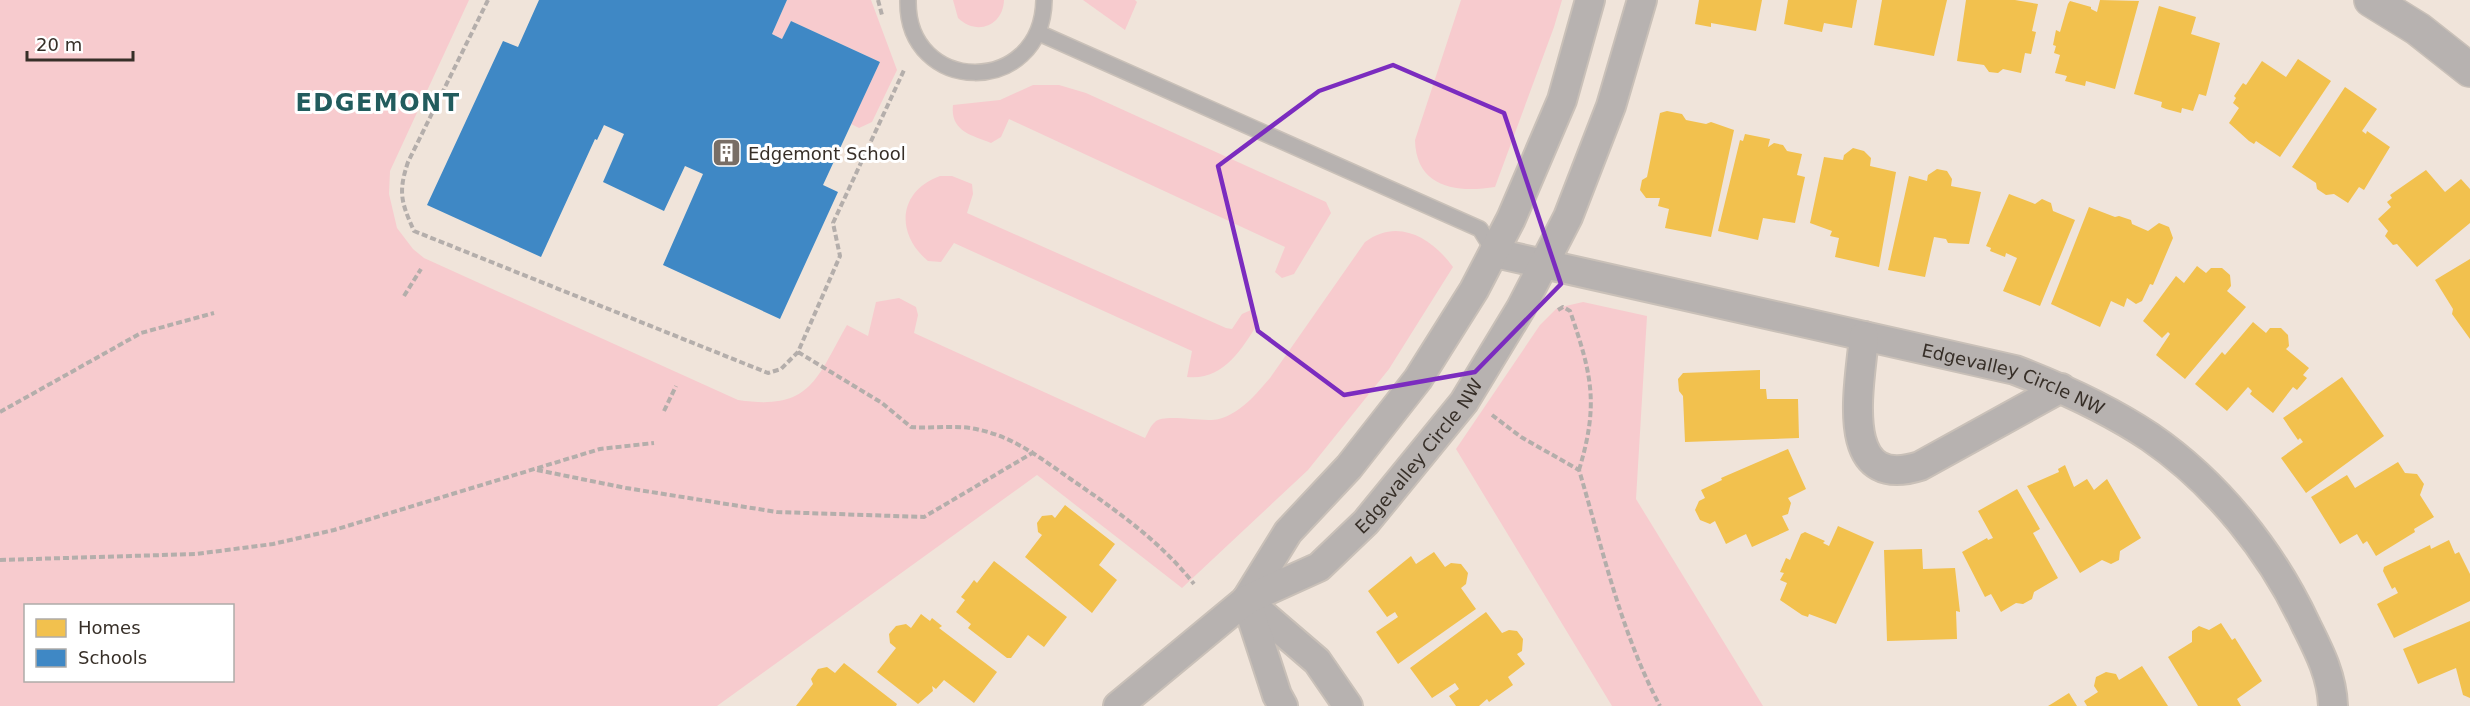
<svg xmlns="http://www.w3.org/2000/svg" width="2470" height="706" viewBox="0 0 2470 706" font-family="'DejaVu Sans',sans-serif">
	<rect width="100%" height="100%" fill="#f0e4da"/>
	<!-- green -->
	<path fill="#f7cbce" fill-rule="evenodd" d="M0,0H469L390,171L389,194L397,228L413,249L424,258L738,400C811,411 816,379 847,325L868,336L876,302L899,298L916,307L918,315L914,333L1145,438C1148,433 1150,426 1155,422C1165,413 1203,423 1219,419C1241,413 1256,394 1270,378L1365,242C1398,217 1432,238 1453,267L1389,369L1308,470L1182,588L1037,475L717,706H0ZM26,606H232V680H26Z
		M787,0H871L897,70L872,122L859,128L851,124L880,62L791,21L782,39L772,34Z
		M953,0H1004C1003,26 977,36 958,18Z
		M1083,0H1135L1137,2L1125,30Z
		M1461,0H1562L1554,27L1495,187C1457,193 1416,188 1415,140Z
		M1033,85H1059L1086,93L1326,202L1331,213L1294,274L1282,278L1275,272L1285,247L1009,119L1001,137L991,143C971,135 950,131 953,105L1000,100Z
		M940,176H952L972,184L973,194L967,213L1226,328L1232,329L1242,314L1251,310L1258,317V323C1241,351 1222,381 1187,377L1192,351L954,243L941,262L928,261C895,234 898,191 940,176Z
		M1583,302L1647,316L1636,499L1763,706H1612L1456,449L1540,325L1557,308Z"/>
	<!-- homes -->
	<path fill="#f2c14e" d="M1699,0H1762L1756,31L1711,23V27L1695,24Z
		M1788,0H1857L1852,28L1824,23L1822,32L1784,24Z
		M1882,0H1947L1934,56L1874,45Z
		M1966,0H2015L2038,4L2032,31L2036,32L2031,54L2025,53L2021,73L2003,69L1998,73L1989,72L1984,65L1957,61Z
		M2100,0L2139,1L2115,89L2086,81L2085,86L2065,81L2067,76L2055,73L2060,55L2054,53L2056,46L2053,45L2056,30L2060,32L2068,4L2070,1L2091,7V9L2097,12Z
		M2159,6L2196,17L2191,34L2220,43L2206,96L2199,94L2193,111L2182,108L2181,113L2166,109L2161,107L2162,102L2134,94Z
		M2298,59L2331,81L2280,157L2256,141L2254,144L2249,141L2229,123L2239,108L2233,103L2236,98L2234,96L2243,83L2246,85L2262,61L2286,77Z
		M2345,87L2377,109L2362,131L2366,134L2367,131L2390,147L2364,190L2359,187L2348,203L2334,194L2326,195L2317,189L2316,183L2292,167Z
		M1667,111L1682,114L1686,120L1706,124L1711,122L1734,130L1711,237L1665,228L1669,209L1658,206L1660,198H1646L1640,190L1642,180L1647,177L1660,113Z
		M1745,134L1770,139L1768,147L1774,143L1783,145L1787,151L1802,154L1797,175L1805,177L1795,223L1763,218L1758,240L1718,231L1740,140L1743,141Z
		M1853,148L1864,151L1871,158L1870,166L1896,172L1879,267L1835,257L1839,238L1830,236L1832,231L1810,223L1824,157L1843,160L1844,155Z
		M1937,169L1947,171L1952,179L1951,186L1981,192L1969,244L1948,243L1946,239L1934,237L1925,277L1888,270L1909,176L1927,181L1928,175Z
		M2426,170L2445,192L2461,179L2470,189V223L2417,267L2397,244L2393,245L2385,236L2388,231L2378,219L2391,207L2387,202L2392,198L2390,195Z
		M2009,194L2035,204L2042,199L2051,203L2053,211L2075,220L2040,306L2003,291L2017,258L2006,253L2005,257L1990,251L1991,248L1986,246Z
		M2089,207L2115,217L2119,216L2131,220L2132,224L2148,231L2159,223L2169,227L2173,238L2153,285L2150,284L2142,301L2136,304L2127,298L2124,307L2111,301L2100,327L2051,304Z
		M2470,259V339L2452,314L2453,309L2435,280Z
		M2197,266L2206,273L2211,268H2222L2230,275L2231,286L2227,291L2246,307L2185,379L2156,355L2170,334L2168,332L2162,338L2143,321L2176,276L2184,283Z
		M2253,322L2266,333L2270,328H2281L2288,335L2289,346L2286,349L2309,368L2303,375L2307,378L2297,390L2293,387L2273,413L2250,394L2252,391L2248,387L2227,411L2195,384L2222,352L2225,355Z
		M1760,370V389H1766L1767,399H1798L1799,438L1685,442L1683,396L1679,391L1678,379L1683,373Z
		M2342,377L2384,436L2306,493L2281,458L2303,442L2300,438L2298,440L2283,418Z
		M1788,449L1806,489L1788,498L1791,503L1788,514L1782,516L1789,530L1752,547L1746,534L1726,544L1715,521L1710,524L1700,520L1695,510L1699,501L1705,498L1701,490L1722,480L1721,478Z
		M2398,462L2405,473L2417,474L2424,484L2420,495L2434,517L2414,529L2415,532L2376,556L2367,541L2363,544L2357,534L2340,544L2311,497L2347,475L2355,488Z
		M2065,465L2074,487L2087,479L2094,490L2107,479L2141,538L2120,551L2119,560L2111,564L2102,560L2080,573L2027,486L2059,472L2058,469Z
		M2017,489L2040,529L2033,533L2058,578L2034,592L2032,599L2023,604L2016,603L2001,612L1991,594L1985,597L1962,552L1987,538L1988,540L1993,538L1978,511Z
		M1065,505L1115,544L1099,565L1117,580L1092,613L1025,557L1042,535L1038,532L1037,523L1042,516L1052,515L1055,518Z
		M1838,526L1874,542L1836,624L1809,614L1808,617L1802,615L1780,600L1787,583L1780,580L1784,573L1780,572L1786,558L1790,560L1801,534L1805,532L1825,541L1823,543L1829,546Z
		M2449,540L2455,554L2459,552L2470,574V601L2394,638L2377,604L2398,593L2395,587L2392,589L2383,571L2384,567L2430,545L2431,549Z
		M1922,549L1923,569L1955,568L1960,612L1956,611L1957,639L1887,641L1884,550Z
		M1434,552L1445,567L1451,563L1461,564L1468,573L1466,584L1461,588L1476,609L1398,664L1376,632L1398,617L1395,612L1387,617L1368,591L1411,556L1416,564Z
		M994,561L1067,617L1044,647L1028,635L1011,658H1007L968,628L971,624L956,612L965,600L961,597L969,587L974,580L977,583Z
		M1486,612L1502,633L1509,630L1517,631L1523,639L1522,651L1517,654L1525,664L1508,677L1513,685L1489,702L1487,699L1479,706H1456L1449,696L1459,689L1455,683L1432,698L1410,668Z
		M921,614L930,621L932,618L942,626L939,628L997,672L974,703L944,680L936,689L932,686L933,691L918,704L877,672L896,648L890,643L889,634L896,626L906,624L911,628Z
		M2470,621V698L2463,695L2456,668L2418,684L2403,649Z
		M2221,623L2232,640L2235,638L2262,681L2237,699L2241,706H2198L2168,657L2192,642V631L2199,626L2209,630Z
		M844,663L897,704L896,706H796L813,684L811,679L818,669L827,667L835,673Z
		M2142,666L2168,706H2087L2084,701L2098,692L2094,686L2096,677L2106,672L2116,674L2119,680Z
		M2069,693L2077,706H2048L2053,703Z"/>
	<!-- schools -->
	<path fill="#3f88c5" d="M539,0H787L772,34L782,39L791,21L880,62L823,185L838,192L780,319L663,265L703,174L685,166L664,211L603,182L624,134L604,125L597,140L595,139L541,257L427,205L503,41L518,47Z"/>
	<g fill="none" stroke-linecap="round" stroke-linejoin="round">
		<defs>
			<path id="service" d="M908,0C906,95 1042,98 1044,0
				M1039,33L1480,229L1495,253"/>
			<g id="minor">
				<path id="s1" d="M1495,253L2015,370C2062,388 2108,409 2150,437C2217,483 2272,552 2306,625C2319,651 2332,676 2333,706"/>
				<path d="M1864,336C1861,380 1835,493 1920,466L2061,388"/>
				<path d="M1246,600L1288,532L1349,467L1418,379L1474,290L1511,219L1562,100L1590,0"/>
				<path d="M1246,600L1317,661L1348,706"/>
				<path d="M1246,600L1277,695L1283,706"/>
				<path id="s2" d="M1118,706L1246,600L1319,567L1366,522L1464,402L1521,308L1568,217L1611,106L1642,0"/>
			</g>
			<path id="tertiary" d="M2371,0L2418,29L2470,70"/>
		</defs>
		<!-- service casing -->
		<use href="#service" stroke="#c9c0b8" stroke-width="18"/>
		<!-- minor casing -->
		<use href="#minor" stroke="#c9c0b8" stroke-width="32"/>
		<!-- tertiary casing -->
		<use href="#tertiary" stroke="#c9c0b8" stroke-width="36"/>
		<!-- path -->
		<path stroke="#b4aeab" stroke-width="4" stroke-dasharray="6 3" stroke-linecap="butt" d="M488,0L408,162C398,192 401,202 414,231L768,373L781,369L798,352L840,256L833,223L905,68
			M878,0L882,15
			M404,296L421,269
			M1558,310L1563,307L1570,311C1592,375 1599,404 1579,470
			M798,352L882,403L911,427C934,429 958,424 980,430C1016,438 1043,460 1072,480C1117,511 1160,541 1194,584
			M664,411L676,386
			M0,412L141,333L214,313
			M1492,415L1521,437L1579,470C1603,550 1621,633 1660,706
			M537,470L626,488L777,512L924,517L1034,452
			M0,560L196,554L273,544L334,530L600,449L654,443"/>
		<!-- service -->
		<use href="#service" stroke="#b7b2b0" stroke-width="15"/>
		<!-- minor -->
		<use href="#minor" stroke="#b7b2b0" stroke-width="28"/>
		<!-- tertiary -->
		<use href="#tertiary" stroke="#b7b2b0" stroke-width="33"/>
	</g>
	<!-- marked area -->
	<path fill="none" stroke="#7b2cbf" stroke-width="4.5" stroke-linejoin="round" d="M1393,65L1504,113L1561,284L1475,372L1344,395L1258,331L1218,166L1319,91Z"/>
	<!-- icons -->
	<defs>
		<symbol id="building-square" viewBox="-11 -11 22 22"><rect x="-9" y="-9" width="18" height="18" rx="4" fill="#786e66" stroke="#fff"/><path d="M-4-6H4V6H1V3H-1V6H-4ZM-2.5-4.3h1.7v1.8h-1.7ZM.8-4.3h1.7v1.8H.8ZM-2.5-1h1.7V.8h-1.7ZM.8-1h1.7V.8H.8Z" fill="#fff"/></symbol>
	</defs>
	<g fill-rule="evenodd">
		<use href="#building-square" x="710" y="136" width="33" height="33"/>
	</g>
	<g text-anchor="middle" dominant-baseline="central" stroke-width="6" stroke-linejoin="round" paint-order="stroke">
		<!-- poi labels -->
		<g font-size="18" fill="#372f28" stroke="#fff" text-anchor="start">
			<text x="748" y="153">Edgemont School</text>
		</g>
		<!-- street labels -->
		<g font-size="18" fill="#372f28" stroke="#fff">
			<text stroke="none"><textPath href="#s1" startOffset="534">Edgevalley Circle NW</textPath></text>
			<text stroke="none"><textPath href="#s2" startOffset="396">Edgevalley Circle NW</textPath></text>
		</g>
		<!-- district labels -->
		<g font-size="24" font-weight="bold" letter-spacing="1.5" fill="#225c5d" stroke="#fff">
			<text x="378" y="103">EDGEMONT</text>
		</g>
	</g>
	<!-- legend -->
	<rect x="24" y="604" width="210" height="78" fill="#ffffff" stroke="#afaca9" stroke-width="1.5"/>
	<rect x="36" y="619" width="30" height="18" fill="#f2c14e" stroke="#afaca9" stroke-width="1.5"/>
	<text x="78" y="634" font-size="18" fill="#372f28">Homes</text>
	<rect x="36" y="649" width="30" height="18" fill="#3f88c5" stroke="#afaca9" stroke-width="1.5"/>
	<text x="78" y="664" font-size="18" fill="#372f28">Schools</text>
	<!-- scale -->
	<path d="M27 51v9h106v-9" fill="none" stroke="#372f28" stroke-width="3"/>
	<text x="36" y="51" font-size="18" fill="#372f28" stroke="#ffffff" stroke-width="4.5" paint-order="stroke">20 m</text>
</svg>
